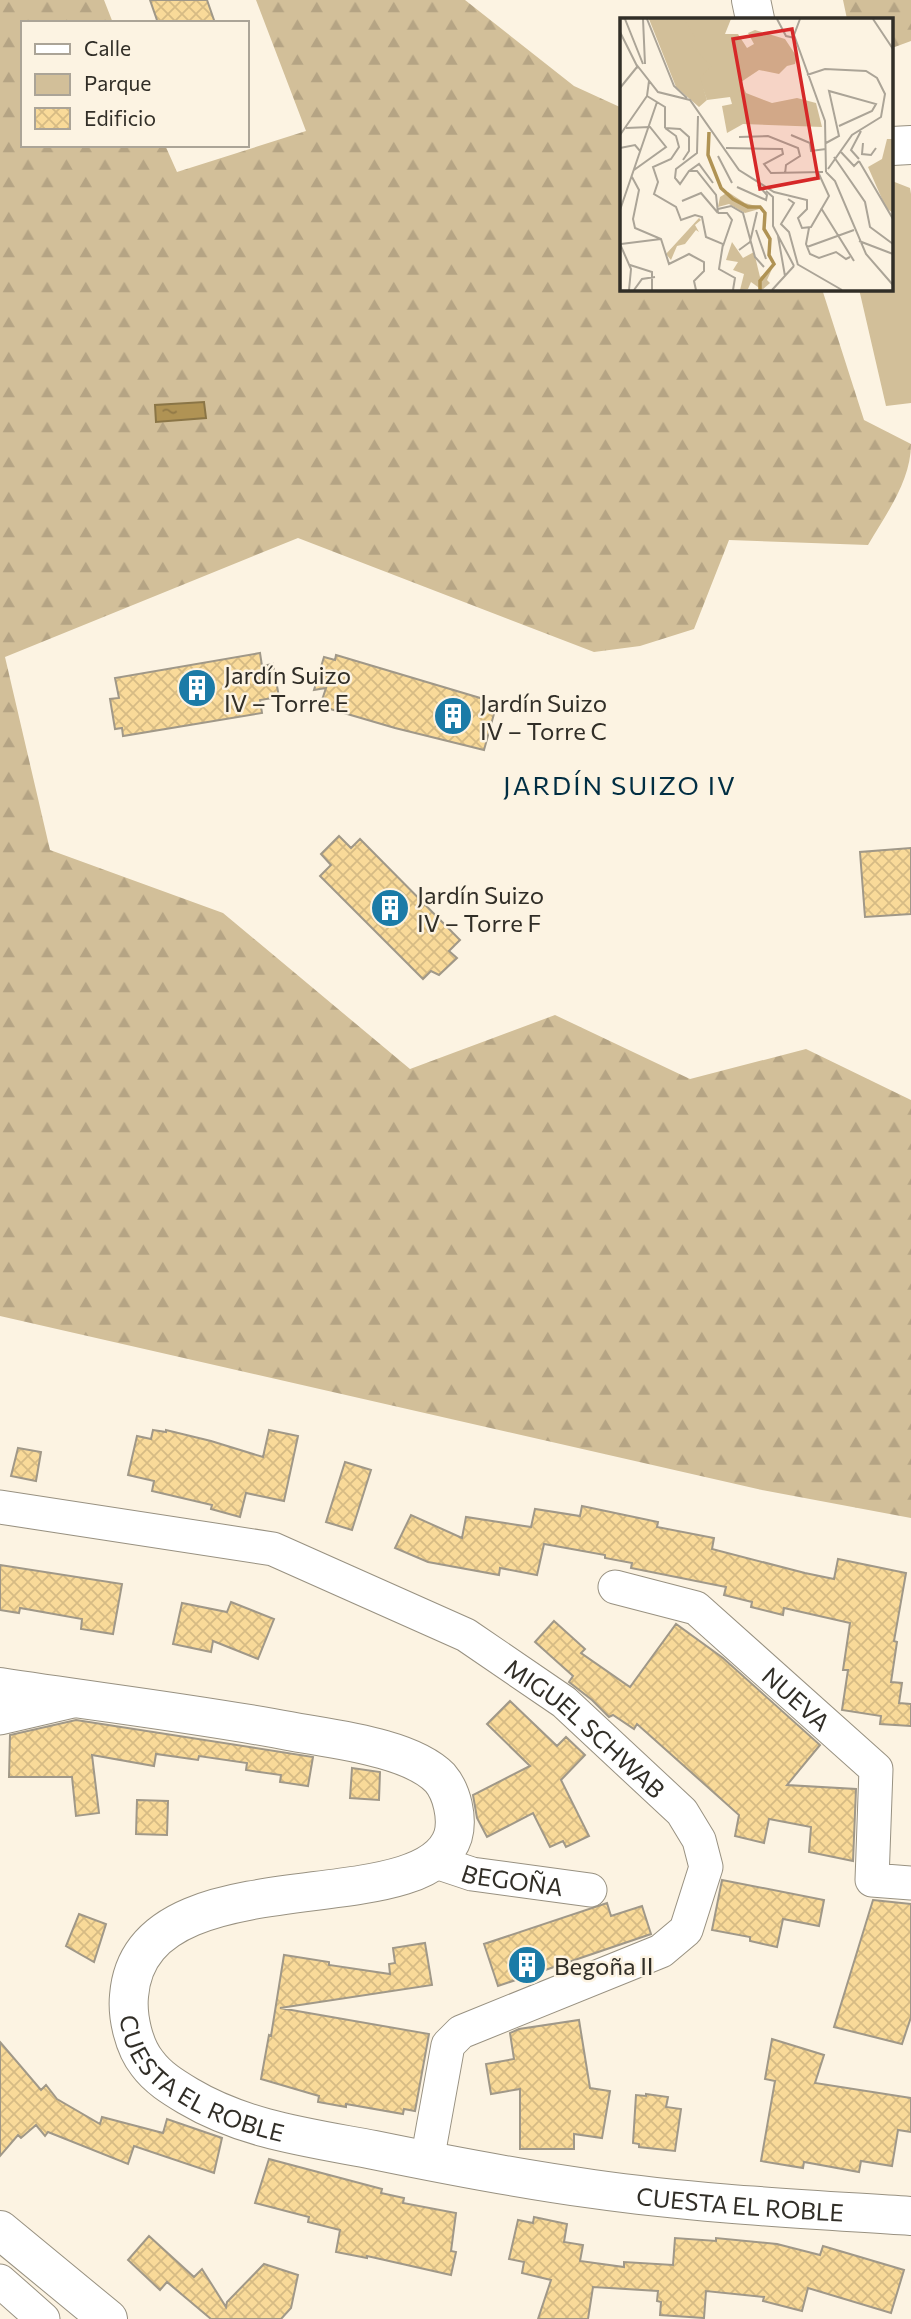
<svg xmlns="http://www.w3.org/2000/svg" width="911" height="2319" viewBox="0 0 911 2319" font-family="Commissioner,sans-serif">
	<defs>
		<pattern id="forest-firs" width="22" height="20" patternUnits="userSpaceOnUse" patternTransform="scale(1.75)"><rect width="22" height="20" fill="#d2bf99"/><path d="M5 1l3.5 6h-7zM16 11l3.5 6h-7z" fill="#b5a484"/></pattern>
		<pattern id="water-ripples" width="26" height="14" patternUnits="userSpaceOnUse" patternTransform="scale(1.75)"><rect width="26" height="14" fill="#b09354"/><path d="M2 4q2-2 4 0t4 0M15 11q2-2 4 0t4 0" fill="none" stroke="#907846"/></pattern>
		<pattern id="building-cross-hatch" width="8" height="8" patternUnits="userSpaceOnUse" patternTransform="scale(1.75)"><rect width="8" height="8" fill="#f9da99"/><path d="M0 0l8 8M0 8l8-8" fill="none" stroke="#d6bb84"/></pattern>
	</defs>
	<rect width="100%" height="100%" fill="#fcf3e2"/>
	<!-- forest -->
	<path fill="url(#forest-firs)" d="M0,0H104L113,23H23V145H165L177,172L306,131L256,0H465L574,86L622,108V289H822L864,420L911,444C911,481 886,514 868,545L729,540L694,629L640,646L594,652L298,538L5,657L50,850L223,913L410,1069L555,1015L690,1079L806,1049L911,1100V1518L762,1490L0,1316Z
		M843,0H911V41L892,48V19H847Z"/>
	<!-- green -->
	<path fill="#d2bf99" d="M892,181L910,188L911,194V403L886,406L859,289H892Z"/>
	<!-- water -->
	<path fill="url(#water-ripples)" stroke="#8a7546" stroke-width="2" d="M204,402L206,418L156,422L155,405Z"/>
	<!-- building -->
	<path fill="url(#building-cross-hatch)" stroke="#a09888" stroke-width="2" d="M150,0H207L215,23H158Z
		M260,653L262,666L273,664L279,697L260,700L262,713L123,736L122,728L115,729L110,699L119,698L115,678Z
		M336,655L497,703L484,750L395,728L320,706L326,688L314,690L324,657L335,660Z
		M339,836L351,848L360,839L460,940L449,951L457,958L439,975L431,971L423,979L320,876L331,865L321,854Z
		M911,848V914L865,917L860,852Z
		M153,1430L166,1432V1430L211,1441L263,1457L269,1430L298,1436L284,1501L246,1493L240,1517L211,1509L212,1505L152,1491L154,1481L128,1475L137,1436L151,1439Z
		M18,1448L41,1452L36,1481L11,1476Z
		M345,1462L371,1470L352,1530L326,1522Z
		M582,1506L658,1522L657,1527L714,1538L712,1549L805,1573L834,1579L838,1559L906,1573L894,1641L897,1642L891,1682L902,1683L899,1703L911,1704V1726L880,1724L881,1716L842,1710L848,1670H843L850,1623L784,1608L783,1615L751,1607L752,1602L724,1595L726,1587L631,1568L632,1563L605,1558V1555L544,1544L537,1575L500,1568L499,1575L428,1562L395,1548L411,1515L462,1538L466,1517L531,1527L535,1509L580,1516Z
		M0,1565L122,1584L113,1634L81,1629L82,1619L20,1608L19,1613L0,1610Z
		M231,1602L274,1619L258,1659L213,1641L211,1652L173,1644L182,1603L227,1612Z
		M554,1621L585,1649L581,1653L630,1687L676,1624L723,1658L820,1745L787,1785L856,1789L853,1861L809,1852L811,1827L769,1819L764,1843L735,1836L739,1815L637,1724L634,1729L613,1715L609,1717L592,1700L569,1682L573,1676L535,1642Z
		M510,1701L557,1746L566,1737L585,1755L561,1780L589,1836L566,1847L563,1841L550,1847L533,1813L487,1837L477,1818L473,1795L530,1766L487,1724Z
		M76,1720L313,1757L308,1786L280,1782L281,1775L246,1770L247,1763L199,1756L198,1760L156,1754L154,1766L92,1755L99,1813L76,1816L72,1777H9L10,1735Z
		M352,1768L380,1772L379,1800L350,1798Z
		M137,1800L168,1801L167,1835L136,1834Z
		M722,1880L824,1900L819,1926L783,1919L777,1947L750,1941V1937L712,1930Z
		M873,1900L911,1904V2017L902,2044L834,2027Z
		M607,1903L611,1916L642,1906L651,1934L498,1986L484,1944Z
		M79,1914L106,1924L94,1962L66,1946Z
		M425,1943L432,1985L280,2008L429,2034L415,2111L404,2109L403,2114L346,2104V2107L318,2102L319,2096L261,2079L269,2035L271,2036L284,1955L329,1962V1965L390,1974L389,1964L395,1963L393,1948Z
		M579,2020L590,2088L610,2091L602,2138L574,2134V2149H520V2089L491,2094L486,2064L514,2059L510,2033L519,2029Z
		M772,2039L824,2055L815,2083L911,2098V2132L898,2130L892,2166L861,2161L859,2172L804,2162L803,2168L761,2161L775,2081L765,2079Z
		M0,2042L41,2090L46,2085L57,2099L100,2124L102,2117L163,2133L167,2119L222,2138L214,2173L134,2146L128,2164L48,2132L45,2136L36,2125L21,2138L18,2135L0,2156Z
		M646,2094L668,2097L666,2107L681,2109L675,2151L639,2147V2144L633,2143L636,2095L646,2096Z
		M269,2159L382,2189L381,2193L404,2198L403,2203L456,2213L451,2251L456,2252L451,2275L367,2256V2258L336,2252L340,2230L308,2222L309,2217L255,2203Z
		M534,2217L567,2224L564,2242L583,2245L580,2261L624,2267V2262L673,2265L675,2238L716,2241V2238L777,2244L820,2255L823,2246L904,2270L891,2313L808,2288L802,2311L763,2301L764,2297L706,2291L704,2318L660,2315L661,2302L657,2301L658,2291L593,2287L588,2319H538L551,2280L522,2273L524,2262L509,2259L518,2220L533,2223Z
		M149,2236L194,2277L202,2269L226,2307L227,2302L264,2264L298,2275L291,2308L281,2319H211L167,2282L160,2290L128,2260Z"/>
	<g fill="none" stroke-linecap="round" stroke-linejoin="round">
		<defs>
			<g id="minor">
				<path id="s1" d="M0,1507L273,1549L466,1635L564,1702L682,1812L699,1840L706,1867L686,1930L661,1951L461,2032L448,2045L427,2161"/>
				<path id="s2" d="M615,1587L696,1608L876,1769L872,1880L911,1883"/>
				<path d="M0,1718L73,1701"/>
				<path id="s3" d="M436,1862L472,1874L590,1890"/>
				<path d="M0,2281L43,2319"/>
			</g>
			<path id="tertiary" d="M751,0L755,19
				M892,146L911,145"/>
			<g id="secondary">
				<path id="s4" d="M0,1687C97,1702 193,1713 289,1731C331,1739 410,1747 440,1778C452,1792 458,1818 453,1836C425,1926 140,1850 129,1996C127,2017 134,2047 147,2063C158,2078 173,2087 188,2096C245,2130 311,2138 374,2150C447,2165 520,2179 593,2189C698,2204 805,2209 911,2216"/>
				<path d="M0,2230L108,2319"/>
			</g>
		</defs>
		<!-- minor casing -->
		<use href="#minor" stroke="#989181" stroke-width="35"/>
		<!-- tertiary casing -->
		<use href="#tertiary" stroke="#989181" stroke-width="40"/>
		<!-- secondary casing -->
		<use href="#secondary" stroke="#989181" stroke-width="40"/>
		<!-- minor -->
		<use href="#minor" stroke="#fff" stroke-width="33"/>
		<!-- tertiary -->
		<use href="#tertiary" stroke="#fff" stroke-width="38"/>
		<!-- secondary -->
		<use href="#secondary" stroke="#fff" stroke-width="38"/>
	</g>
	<!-- icons -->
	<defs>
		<symbol id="building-disc" viewBox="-11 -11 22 22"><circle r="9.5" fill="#1b7ba7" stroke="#fcf3e2"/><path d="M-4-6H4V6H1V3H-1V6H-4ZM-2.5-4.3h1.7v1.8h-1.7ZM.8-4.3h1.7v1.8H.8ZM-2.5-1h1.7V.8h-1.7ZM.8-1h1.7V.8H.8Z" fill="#fff"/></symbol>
	</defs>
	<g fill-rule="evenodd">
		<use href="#building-disc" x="175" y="666" width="44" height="44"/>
		<use href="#building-disc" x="431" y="694" width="44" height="44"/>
		<use href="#building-disc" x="368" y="886" width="44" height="44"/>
		<use href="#building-disc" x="505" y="1943" width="44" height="44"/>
	</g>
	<g text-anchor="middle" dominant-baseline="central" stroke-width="5" stroke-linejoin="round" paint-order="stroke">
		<!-- poi labels -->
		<g font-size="24" fill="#312e27" stroke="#fcf3e2" text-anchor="start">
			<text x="224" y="674">Jardín Suizo<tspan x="224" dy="28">IV – Torre E</tspan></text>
			<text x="480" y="702">Jardín Suizo<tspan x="480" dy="28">IV – Torre C</tspan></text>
			<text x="417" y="894">Jardín Suizo<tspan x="417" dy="28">IV – Torre F</tspan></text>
			<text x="554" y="1965">Begoña II</text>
		</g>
		<!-- street labels -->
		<g font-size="24" fill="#312e27" stroke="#fcf3e2">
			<text stroke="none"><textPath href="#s2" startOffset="219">NUEVA</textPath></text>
			<text stroke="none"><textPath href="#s1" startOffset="639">MIGUEL SCHWAB</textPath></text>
			<text stroke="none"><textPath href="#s3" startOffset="79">BEGOÑA</textPath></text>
			<text stroke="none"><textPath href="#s4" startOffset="1026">CUESTA EL ROBLE</textPath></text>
			<text stroke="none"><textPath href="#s4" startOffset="1592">CUESTA EL ROBLE</textPath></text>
		</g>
		<!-- neighbourhood labels -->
		<g font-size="26" letter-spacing="2" fill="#012e43" stroke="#fcf3e2">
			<text x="620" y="784">JARDÍN SUIZO IV</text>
		</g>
	</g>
	<!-- overview -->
	<g transform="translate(620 18)">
		<rect width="273" height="273" fill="#fcf3e2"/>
		<path d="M58,1H111L105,16H118L127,30L134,26L128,15L135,12L165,21L177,39L175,46L167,48L159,56L139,52L121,64L126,75L152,85L177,80L196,85L202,109L123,106L107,115L102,88L112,86L110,79L87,82ZM108,174L125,185L143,190L125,195L109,186L98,189L100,179ZM79,200L81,202L75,207L79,214L76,212L65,226L57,228L51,242L46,236ZM112,224L123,240L134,234L140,259L152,251L147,262L150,265L142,272L131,264L128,271L120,272L124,256L113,252L118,244L106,242Z" fill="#d2bf99"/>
		<path d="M29,1H64L75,19L71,28L92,48L80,59L87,82L79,89L56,69ZM267,121H273V195L266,190L248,149L262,141Z" fill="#d2bf99"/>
		<path fill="none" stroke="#b09354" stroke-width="3.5" d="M89,114L88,137L101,170L113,181L128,189H140L145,195L144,211L150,221L149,237L154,246L140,263V272"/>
		<path fill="none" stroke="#aba497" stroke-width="2" d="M5,1L23,46M23,1L25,46M27,1L54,68L67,80M157,1L166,18L175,20M180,1L174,17L205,103L206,154M253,1L273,31M0,14L18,50M16,46L38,74L70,82L119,152L154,174L187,182V191L178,200L182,210L191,209L209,178L198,154M187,57L205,51L246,53L257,60L265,76L261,99L232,117L208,151M0,70L17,49M27,78L45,89V110M78,98L77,135L56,151L55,160L60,166L69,153H77L96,177L98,195M6,110L30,109L46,129L14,152M45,110L56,118L59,129L51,141L33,149L38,164L34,176L56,189L61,202L75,197L82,199L86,219L103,226L99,251L115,260L113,272M45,110L60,111L69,119V133L63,142M0,117L27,78L29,63M171,117L190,125L191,133L206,131M119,119L148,118L178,130L180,138L166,147L165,156M206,125L219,118L209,73L256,86L252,93L219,108M243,125L242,136L251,137L256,130M0,130L15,127L20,133M106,130L162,131L163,136L144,146L151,155L203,154M220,133L234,148L239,143M98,138L112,165M214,139L245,184L250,209L273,226M239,141L231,132L241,113M239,143L273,201M69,153L79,146L93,165M206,154L215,163L246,236L273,267M12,159L19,172L13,201L15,210L41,221L49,246L69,236L84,244V253L74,263L76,272M117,169L146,182L147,177L138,167M146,173L153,179V208L174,248M168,181L174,185L161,206L169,214L178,247M62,183L81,175L98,195M201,190L234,243M98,191L111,188L123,195L135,239L144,249M0,192L37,84M98,195H107L112,202L103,228M189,210L186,226L190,236L199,240L216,234L226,241L230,239M136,212L146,241M158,218L165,258M239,223L273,236M0,226L11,251L9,272M1,226L41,221M187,229L234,212M119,232L130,224L137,194M177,246L222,272M10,247L32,254V272M14,272L22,261L35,259M152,272L174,248"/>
		<path fill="#d62828" fill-opacity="0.15" stroke="#d62828" stroke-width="3.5" d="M172,11L198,160L140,171L113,21Z"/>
		<rect width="273" height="273" fill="none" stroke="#312e27" stroke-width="3.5"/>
	</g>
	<!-- legend -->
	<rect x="21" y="21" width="228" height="126" fill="#fcf3e2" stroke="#aba497" stroke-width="2"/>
	<rect x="35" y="44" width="35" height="10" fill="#ffffff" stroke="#aba497" stroke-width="2"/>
	<text x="84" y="56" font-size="21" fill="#312e27">Calle</text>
	<rect x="35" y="74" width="35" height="21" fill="#d2bf99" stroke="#aba497" stroke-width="2"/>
	<text x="84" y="91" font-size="21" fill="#312e27">Parque</text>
	<rect x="35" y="108" width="35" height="21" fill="url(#building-cross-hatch)" stroke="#aba497" stroke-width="2"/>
	<text x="84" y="126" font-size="21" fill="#312e27">Edificio</text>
</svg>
